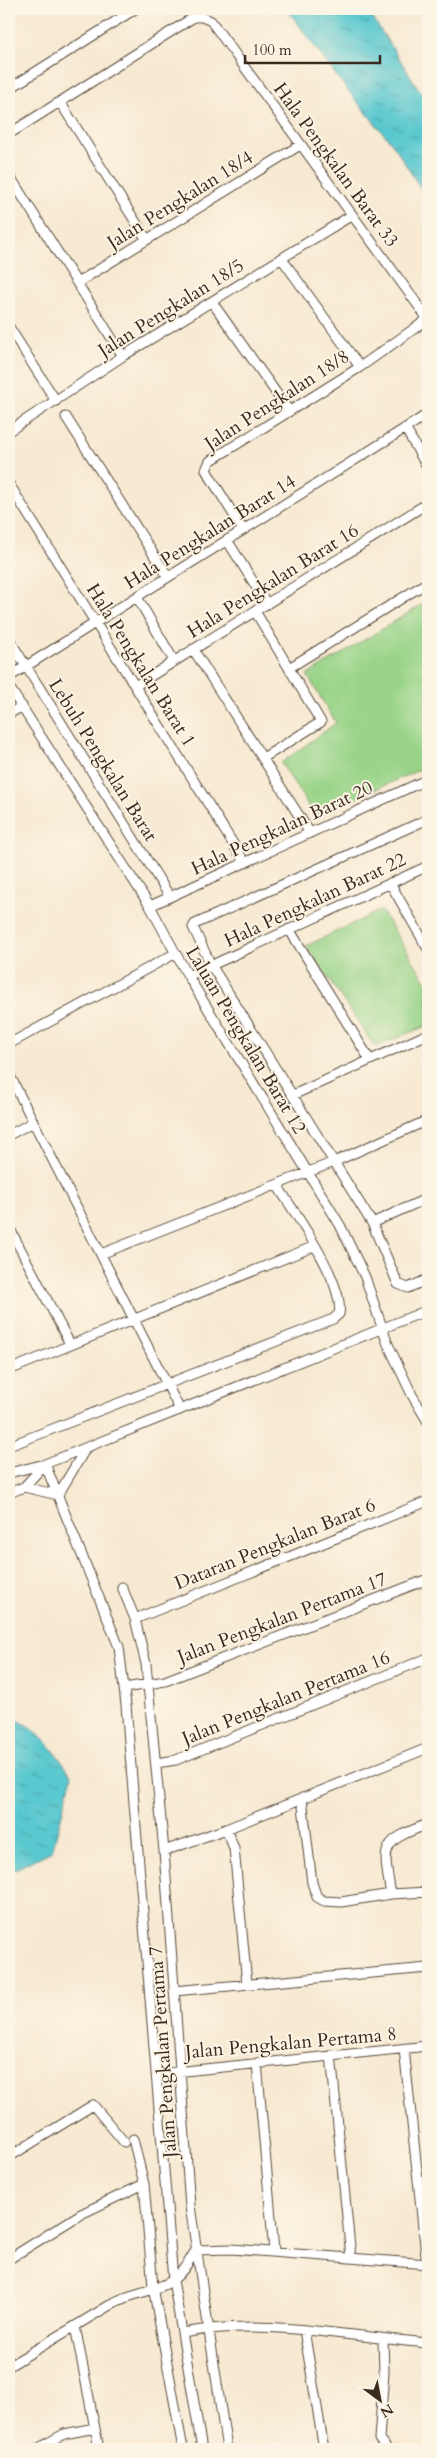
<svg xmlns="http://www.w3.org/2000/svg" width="437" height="2458" viewBox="0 0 437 2458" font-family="Cardo,serif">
	<defs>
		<pattern id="water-ripples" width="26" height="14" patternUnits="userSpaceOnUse" patternTransform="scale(1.25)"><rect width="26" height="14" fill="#5ac8cf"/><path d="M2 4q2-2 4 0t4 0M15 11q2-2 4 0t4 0" fill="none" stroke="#4ca3a7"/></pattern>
	</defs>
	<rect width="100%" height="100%" fill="#fcf5e5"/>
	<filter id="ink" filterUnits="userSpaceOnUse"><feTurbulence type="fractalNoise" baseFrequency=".02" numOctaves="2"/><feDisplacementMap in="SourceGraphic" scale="10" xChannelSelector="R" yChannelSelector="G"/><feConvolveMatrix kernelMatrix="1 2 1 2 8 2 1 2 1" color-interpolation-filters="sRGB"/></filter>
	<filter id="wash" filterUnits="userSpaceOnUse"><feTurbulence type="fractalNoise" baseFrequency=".0096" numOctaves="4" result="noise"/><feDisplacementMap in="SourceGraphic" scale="20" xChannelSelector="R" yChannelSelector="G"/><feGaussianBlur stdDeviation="1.12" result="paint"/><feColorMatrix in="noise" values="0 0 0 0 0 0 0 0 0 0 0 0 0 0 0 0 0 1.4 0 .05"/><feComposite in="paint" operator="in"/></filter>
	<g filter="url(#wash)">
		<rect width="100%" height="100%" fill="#f7e9d2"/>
		<!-- park -->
		<path fill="#99d489" stroke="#6a7f54" d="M428,601V766L315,816L281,763L336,723L307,675Z
			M381,910L428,984V1025L375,1047L306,946Z"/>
		<!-- water -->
		<path fill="url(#water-ripples)" stroke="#4a7976" d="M287,9H365L372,17L428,103V200L394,146L344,86Z
			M9,1716C42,1730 52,1748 72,1776L52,1851L9,1872Z"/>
	</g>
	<g filter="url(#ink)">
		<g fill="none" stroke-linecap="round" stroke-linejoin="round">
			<defs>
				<path id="minor" d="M425,9L428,13
					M9,89L135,9
					M60,102L147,240
					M9,134L194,17H202L211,21L428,319L360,367L210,461L206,470L243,530
					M9,175L123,356
					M282,259L360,367
					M77,283L300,145
					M212,302L289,411
					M9,327L56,401
					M66,417L168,577
					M405,428L428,468
					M9,431L123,356L352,215
					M9,484L245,863
					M227,540L267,604
					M137,597L174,661
					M255,611L321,722L263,758
					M9,639L170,897
					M193,649L310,833
					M289,668L428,582
					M9,677L428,414
					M135,686L428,503
					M9,687L150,906L188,976L340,1225L365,1277L387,1342L412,1395L428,1422
					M9,714L22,706
					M428,819L195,924L193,927L211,965L372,1223L398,1284L408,1288L428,1279
					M390,883L428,949
					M150,906L428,779
					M289,929L370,1060
					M188,976L428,866
					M9,1044L174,954
					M9,1074L180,1410
					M293,1095L428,1034
					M9,1135L33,1122
					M372,1223L428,1198
					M9,1227L70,1344
					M101,1254L334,1162L428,1120
					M9,1370L315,1246
					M9,1446L333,1319L339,1314C345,1283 294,1212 277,1185
					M45,1464L119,1647L126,1705L173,2280L202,2449
					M9,1473L45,1464L428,1310
					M24,1487L58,1495
					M9,1493L24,1487L45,1464
					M58,1495L86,1448
					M122,1587L135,1619L146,1664L164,1851L190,2206L227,2449
					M135,1619L428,1501
					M125,1688L165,1681L428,1579
					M156,1763L176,1760L428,1658
					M302,1798L312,1883L317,1897L324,1901L341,1902L391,1894L428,1892
					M226,1829L234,1848L247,1984
					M164,1851L226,1829L428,1748
					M391,1894C382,1845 381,1842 428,1824
					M174,1991L428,1968
					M404,2049L427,2264
					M331,2055L351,2257
					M257,2063L274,2251
					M156,2074L428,2046
					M133,2139L144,2184L153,2287L183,2449
					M9,2157L93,2105L124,2142
					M196,2250L231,2249L428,2264
					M9,2259L81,2214L144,2184
					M75,2326L99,2449
					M304,2330L324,2449
					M183,2333C264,2317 347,2337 428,2343
					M383,2339L384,2373L379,2439L387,2449
					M9,2366L115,2302C132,2293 161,2290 174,2279C184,2271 190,2260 196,2250
					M37,2449L64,2434L95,2428"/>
			</defs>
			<!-- minor casing -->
			<use href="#minor" stroke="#574739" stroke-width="11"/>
			<!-- minor -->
			<use href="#minor" stroke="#fff" stroke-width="9"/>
		</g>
	</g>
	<g text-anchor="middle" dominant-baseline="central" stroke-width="4" stroke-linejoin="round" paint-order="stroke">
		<!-- street labels -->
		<g font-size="19" fill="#3b2a1e" stroke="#fcf5e5">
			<text transform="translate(336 165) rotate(54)">Hala Pengkalan Barat 33</text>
			<text transform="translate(180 200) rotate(-32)">Jalan Pengkalan 18/4</text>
			<text transform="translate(171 308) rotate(-32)">Jalan Pengkalan 18/5</text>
			<text transform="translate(277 400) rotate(-33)">Jalan Pengkalan 18/8</text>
			<text transform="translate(210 532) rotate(-32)">Hala Pengkalan Barat 14</text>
			<text transform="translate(273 581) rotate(-32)">Hala Pengkalan Barat 16</text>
			<text transform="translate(141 665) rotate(58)">Hala Pengkalan Barat 1</text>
			<text transform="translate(103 760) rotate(58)">Lebuh Pengkalan Barat</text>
			<text transform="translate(282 828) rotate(-25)">Hala Pengkalan Barat 20</text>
			<text transform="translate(315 900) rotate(-25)">Hala Pengkalan Barat 22</text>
			<text transform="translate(246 1040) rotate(59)">Laluan Pengkalan Barat 12</text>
			<text transform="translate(275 1544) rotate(-22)">Dataran Pengkalan Barat 6</text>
			<text transform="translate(282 1618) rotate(-21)">Jalan Pengkalan Pertama 17</text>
			<text transform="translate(286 1698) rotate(-22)">Jalan Pengkalan Pertama 16</text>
			<text transform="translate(291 2043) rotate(-5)">Jalan Pengkalan Pertama 8</text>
			<text transform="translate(163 2052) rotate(-94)">Jalan Pengkalan Pertama 7</text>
		</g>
	</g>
	<!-- margin -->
	<rect width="437" height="2458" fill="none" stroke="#fcf5e5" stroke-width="30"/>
	<!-- north arrow -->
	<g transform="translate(380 2400) rotate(148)" stroke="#fcf5e5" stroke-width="4" paint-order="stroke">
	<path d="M0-4L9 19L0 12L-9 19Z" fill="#3b2a1e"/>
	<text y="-8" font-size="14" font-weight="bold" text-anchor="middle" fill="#3b2a1e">N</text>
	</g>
	<!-- scale -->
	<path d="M245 55v8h135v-8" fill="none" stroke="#3b2a1e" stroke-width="2.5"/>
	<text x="252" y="55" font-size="15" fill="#3b2a1e" stroke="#fcf5e5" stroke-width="4" paint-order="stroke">100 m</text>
</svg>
